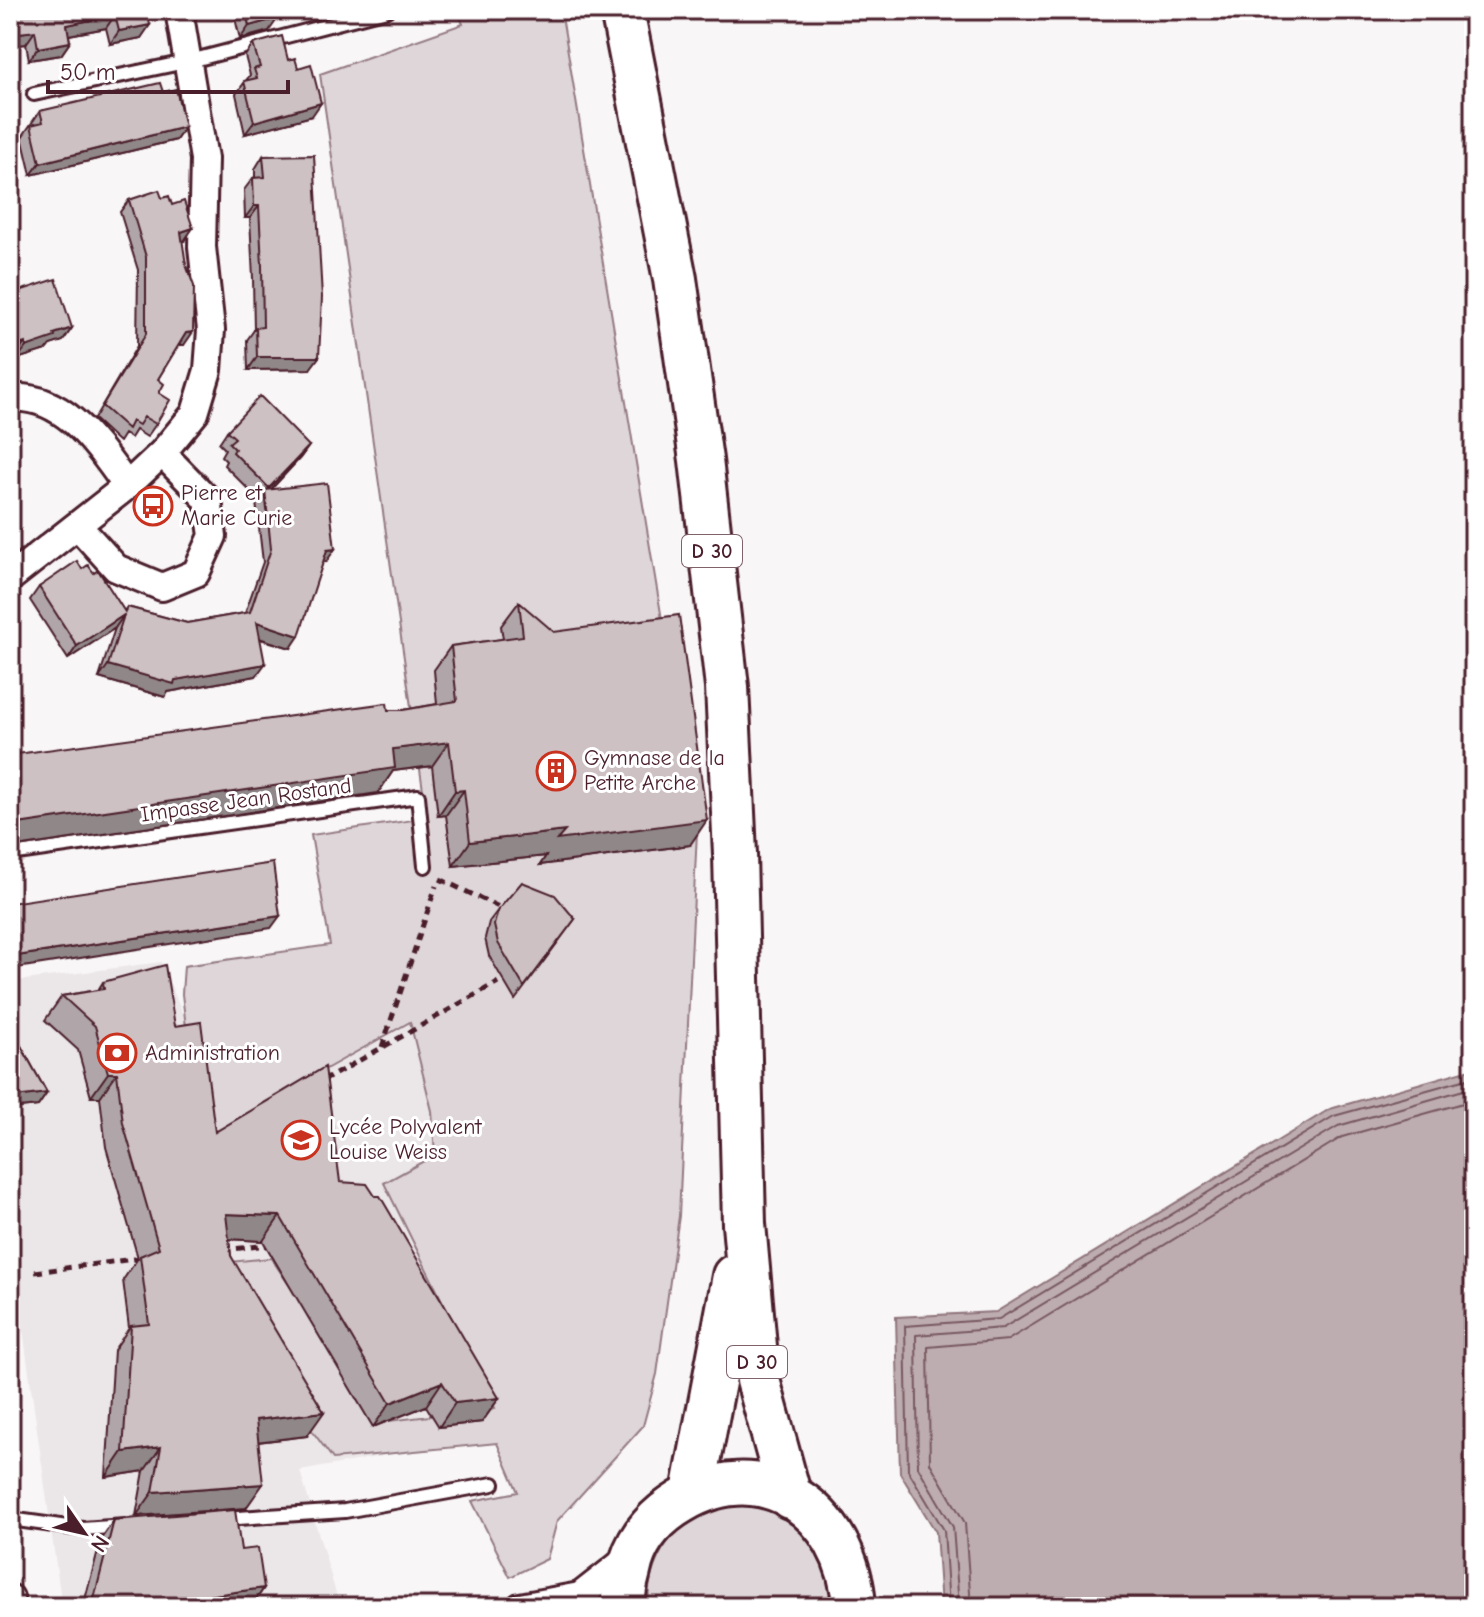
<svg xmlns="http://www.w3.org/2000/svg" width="1484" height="1617" viewBox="0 0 1484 1617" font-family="'Comic Neue',sans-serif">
	<rect width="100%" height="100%" fill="#f8f6f7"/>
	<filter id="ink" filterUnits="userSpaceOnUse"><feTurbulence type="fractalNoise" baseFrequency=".0125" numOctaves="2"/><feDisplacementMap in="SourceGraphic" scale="16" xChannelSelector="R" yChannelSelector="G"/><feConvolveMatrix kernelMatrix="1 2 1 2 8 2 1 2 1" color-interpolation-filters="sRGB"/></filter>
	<g filter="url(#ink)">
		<!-- built -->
		<path fill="#ebe6e8" d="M437,888L502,1434L300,1471L338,1600L283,1607H62L10,1237V982L161,962L195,1043Z"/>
		<!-- green -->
		<path fill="#ded6d9" stroke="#947a82" stroke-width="2" d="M457,10H561L697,831L679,1216L657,1374L643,1426L557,1521L547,1559L510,1577L472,1501L518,1492L497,1443L333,1459L279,1386L229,1262L271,1258L381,1422L495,1408L384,1183L435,1155L432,1111L410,1022L299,1084L201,1149L182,994L184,966L330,945L311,835L427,818L320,74L463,24Z
			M760,1506C771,1511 786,1515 796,1522C823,1541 836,1575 833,1607H649C644,1564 677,1513 722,1506C734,1505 748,1506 760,1506Z"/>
		<!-- water -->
		<path fill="#bdadb0" stroke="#8f747b" stroke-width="2" d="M1474,1068V1607H941L936,1532L900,1473L896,1317L996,1312L1330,1109Z"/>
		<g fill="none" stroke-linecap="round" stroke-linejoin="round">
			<!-- shore -->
			<path stroke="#785860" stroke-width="2" d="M949,1607L944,1530L908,1470L905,1326L999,1319L1334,1116L1474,1077
				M959,1607L953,1527L918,1467L916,1335L1003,1328L1338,1126L1474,1087
				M971,1607L965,1523L930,1463L928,1347L1008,1340L1342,1137L1474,1100"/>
			<defs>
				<path id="service" d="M34,94L190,61L387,10
					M10,854L418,796L425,866
					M10,1519L82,1529L125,1526
					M223,1519L345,1511L493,1484"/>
				<path id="minor" d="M10,398C65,393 99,448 127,486
					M78,526L116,568L162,587L196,573L213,536L208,500L162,453
					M10,578L127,486L162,453L195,413L208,370L211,330L202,247L204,159L179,10
					M10,1598L11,1607
					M520,1607L580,1596L631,1556"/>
				<path id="primary" d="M622,10L675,279L701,460L727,687L735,854L744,1224L758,1380L790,1497
					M693,1493L734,1276
					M625,1607C622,1595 626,1583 629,1571C634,1544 651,1522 673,1507C759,1447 849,1510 854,1607"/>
			</defs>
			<!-- service casing -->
			<use href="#service" stroke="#4a1f2b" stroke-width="18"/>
			<!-- minor casing -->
			<use href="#minor" stroke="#4a1f2b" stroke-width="32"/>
			<!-- primary casing -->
			<use href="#primary" stroke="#4a1f2b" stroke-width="48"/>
			<!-- path -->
			<path stroke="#4a1f2b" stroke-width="5" stroke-dasharray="8 6" stroke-linecap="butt" d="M440,879L503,909
				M382,1047L436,886
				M323,1081L498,982
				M223,1250L269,1245
				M35,1272L142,1258"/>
			<!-- service -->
			<use href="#service" stroke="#fff" stroke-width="12"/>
			<!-- minor -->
			<use href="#minor" stroke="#fff" stroke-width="26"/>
			<!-- primary -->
			<use href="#primary" stroke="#fff" stroke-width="42"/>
		</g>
		<!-- wall -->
		<path fill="#b0a6a9" stroke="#4a1f2b" stroke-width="2" d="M10,10H160L155,17L148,18L141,38L110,44L106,28L69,35L70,42L61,55L29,60L26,44L10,46Z
			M216,10H276L269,31L240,39L234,14L218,18Z
			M253,44L288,60L312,116L245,134L236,94L250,75L245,56Z
			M163,92L185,127L176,140L31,175L22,137L40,111Z
			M263,156L310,369L248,370L247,340L254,330L253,278L250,218H245L244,190L253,178L255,177V169Z
			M162,198L184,241H182L184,345H178L158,379L159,393L156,424L147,437L136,430L131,438L124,434L119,442L94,419L137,346L138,270L120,212L129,200Z
			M10,294L72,328L63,341L50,345L46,350L17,359L16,356L10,358Z
			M227,431L309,446L300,458L271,489L326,562H323L291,648L260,639L256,676L168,692L165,697L99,678L115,628L68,659L30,600L39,587L82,569L94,573L124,611L127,607L187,623L245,613L263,562L256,502L258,499L224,465L226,461L221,456L225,449L219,443Z
			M519,602L690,845L540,865L546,856L453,866L446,815L438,816L432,766L393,771L378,793L10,848V755L388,710H403L437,704L434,670L451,646L503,639L501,626Z
			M498,910L575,919L515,1000L489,956L485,938L489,922Z
			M103,982L175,1026L215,1132L340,1182L499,1398L482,1422L439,1427L426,1406L373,1427L263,1241L229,1239L231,1256L307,1436L258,1442L246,1508L136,1516L144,1471L106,1477L114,1350L129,1328L123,1280L138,1258L106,1147L100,1097H91L78,1050L45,1020L62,996L98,990Z
			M10,1026L47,1093L38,1106L10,1109Z
			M114,1520L241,1550L264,1588L251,1607H83L101,1539Z"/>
		<!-- shaded-wall -->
		<path fill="#908789" stroke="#4a1f2b" stroke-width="2" d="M145,10H160L155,17L137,21Z
			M223,10H236L234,14L218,18Z
			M115,15L106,28L58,37L67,25Z
			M278,18L269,31L240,39L249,26Z
			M150,25L141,38L110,44L119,31Z
			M35,31L26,44L10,46L19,33Z
			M70,42L61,55L29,60L38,48Z
			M321,103L312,116L245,134L254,122Z
			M185,127L176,140L31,175L40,163Z
			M254,206H259L250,218H245Z
			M193,228L184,241L172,245L181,232Z
			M72,328L63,341L50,345L46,350L17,359L26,347L54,334Z
			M193,332L184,345H177L186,333Z
			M25,343L16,356L10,358V348Z
			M257,357H319L310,369L248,370Z
			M309,446L300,458L266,495L269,488Z
			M335,549L326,562L318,563L327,550Z
			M124,615L115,628L68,659L77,646Z
			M257,622L299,636L291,648L249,635Z
			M265,664L256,676L168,692L165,697L99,678L108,665L175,680Z
			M449,742L432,766L393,771L378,793L10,848V828L11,825L393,749Z
			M464,790L446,815L438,816L455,791Z
			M707,820L690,845L540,865L546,856L453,866L470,842L565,831Z
			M280,916L271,928L10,969V957Z
			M108,1073H117L100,1097H91Z
			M47,1093L38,1106L10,1109V1104L15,1097Z
			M226,1214L280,1216L263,1241L209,1238Z
			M442,1382L426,1406L373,1427L390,1403Z
			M499,1398L482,1422L439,1427L455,1403Z
			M324,1412L307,1436L239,1444L256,1420Z
			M161,1447L144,1471L106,1477L123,1452Z
			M263,1484L246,1508L136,1516L153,1492Z
			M264,1588L251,1607H127Z"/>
		<!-- building -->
		<path fill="#cdc1c4" stroke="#4a1f2b" stroke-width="2" d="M14,10H147L150,25L119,31L115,15L67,25L70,42L38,48L35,31L19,33Z
			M245,10H276L278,18L249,26Z
			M282,36L288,60L295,58L298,68L311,64L321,103L254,122L244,81L257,78L254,69L260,67L253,44Z
			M160,83L163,92L176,89L185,127L40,163L31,125L43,122L40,111Z
			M314,155L322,297L319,357H257L256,328L263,327L262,266L259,206H254L253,178L265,177L263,156Z
			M159,190L162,198L169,196L172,205L184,201L193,228L181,232L186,265L194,286L193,332L186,333L158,379L164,384L159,393L170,400L156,424L144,417L139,425L132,421L128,429L102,406L146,334V257L129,200Z
			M56,279L72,328L54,334L55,337L26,347L25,343L10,348V294Z
			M260,396L309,446L269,488L233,452L235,449L229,443L235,438L227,431Z
			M327,483L335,549L327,550L299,636L257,622L265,664L175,680L174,684L108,665L124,615L77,646L39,587L77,561L82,569L88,565L94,573L98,570L125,612L127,607L187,623L250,612L271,549L265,490Z
			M519,602L554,632L679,615L707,820L557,840L565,831L470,842L464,790L455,791L449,742L393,749L395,768L11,825L10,816V755L387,703L388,710H403L457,701L451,646L523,636Z
			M273,863L280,916L10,957V903Z
			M522,882L555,895L575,919L524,987L498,943L494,925L498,910Z
			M165,965L175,1026L201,1022L215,1132L325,1067L340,1182L367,1184L375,1196H380L499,1398L455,1403L442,1382L390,1403L280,1216L226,1214L231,1256L324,1412L256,1420L263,1484L153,1492L161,1447L123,1452L131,1326L149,1324L140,1256L159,1248L123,1123L117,1073H108L95,1026L62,996L104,989L103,982Z
			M10,1026L47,1093L15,1097L10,1057Z
			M235,1510L241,1550L258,1548L264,1588L127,1607H92L114,1520Z"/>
	</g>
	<!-- icons -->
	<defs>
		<symbol id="bus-ring" viewBox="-11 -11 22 22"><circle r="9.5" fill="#fff" stroke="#c8321e" stroke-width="1.5"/><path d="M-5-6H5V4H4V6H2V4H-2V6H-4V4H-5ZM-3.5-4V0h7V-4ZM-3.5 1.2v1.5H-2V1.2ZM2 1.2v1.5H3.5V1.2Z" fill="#c8321e"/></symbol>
		<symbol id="building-ring" viewBox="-11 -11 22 22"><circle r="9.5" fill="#fff" stroke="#c8321e" stroke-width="1.5"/><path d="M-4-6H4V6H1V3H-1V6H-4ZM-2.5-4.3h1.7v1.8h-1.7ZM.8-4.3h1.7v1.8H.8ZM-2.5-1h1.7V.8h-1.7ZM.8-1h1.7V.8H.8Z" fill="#c8321e"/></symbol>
		<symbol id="bank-ring" viewBox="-11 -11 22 22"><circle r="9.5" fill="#fff" stroke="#c8321e" stroke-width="1.5"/><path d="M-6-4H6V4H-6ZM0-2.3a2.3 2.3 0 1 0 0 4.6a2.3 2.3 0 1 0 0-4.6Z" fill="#c8321e"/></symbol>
		<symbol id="school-ring" viewBox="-11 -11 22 22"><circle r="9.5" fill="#fff" stroke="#c8321e" stroke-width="1.5"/><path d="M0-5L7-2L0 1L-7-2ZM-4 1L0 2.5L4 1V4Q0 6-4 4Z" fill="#c8321e"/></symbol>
	</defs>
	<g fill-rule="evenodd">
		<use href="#bus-ring" x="131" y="484" width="44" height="44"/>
		<use href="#building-ring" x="534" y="749" width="44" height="44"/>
		<use href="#bank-ring" x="95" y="1031" width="44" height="44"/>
		<use href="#school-ring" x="279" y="1118" width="44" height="44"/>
	</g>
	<g text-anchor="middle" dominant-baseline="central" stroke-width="6" stroke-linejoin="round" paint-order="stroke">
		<!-- shield labels -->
		<g fill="#fff" stroke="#80626b" stroke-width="2">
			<rect x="682" y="535" width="60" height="32" rx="6"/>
			<rect x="727" y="1346" width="60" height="32" rx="6"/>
		</g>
		<g font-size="20" font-weight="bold" fill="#4a1f2b">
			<text x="712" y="551">D 30</text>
			<text x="757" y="1362">D 30</text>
		</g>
		<!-- poi labels -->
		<g font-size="22" fill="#4a1f2b" stroke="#fff" text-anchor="start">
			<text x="181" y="493">Pierre et<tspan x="181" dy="25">Marie Curie</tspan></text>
			<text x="584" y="758">Gymnase de la<tspan x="584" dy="25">Petite Arche</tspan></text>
			<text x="145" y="1053">Administration</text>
			<text x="329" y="1127">Lycée Polyvalent<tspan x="329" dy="25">Louise Weiss</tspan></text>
		</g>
		<!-- street labels -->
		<g font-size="22" fill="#4a1f2b" stroke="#fff">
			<text transform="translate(246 800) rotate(-8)">Impasse Jean Rostand</text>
		</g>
	</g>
	<!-- margin -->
	<rect width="1484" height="1617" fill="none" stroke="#fff" stroke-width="40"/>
	<rect x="20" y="20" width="1444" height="1577" fill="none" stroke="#4a1f2b" stroke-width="3" filter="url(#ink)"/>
	<!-- north arrow -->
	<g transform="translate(84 1533) rotate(124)" stroke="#ffffff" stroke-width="6" paint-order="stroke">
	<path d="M0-6L14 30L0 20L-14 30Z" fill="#4a1f2b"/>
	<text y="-12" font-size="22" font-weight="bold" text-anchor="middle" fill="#4a1f2b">N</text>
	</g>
	<!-- scale -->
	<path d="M48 80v12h240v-12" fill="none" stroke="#4a1f2b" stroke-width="4"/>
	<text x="60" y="80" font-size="24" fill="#4a1f2b" stroke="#ffffff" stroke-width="6" paint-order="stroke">50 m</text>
</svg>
